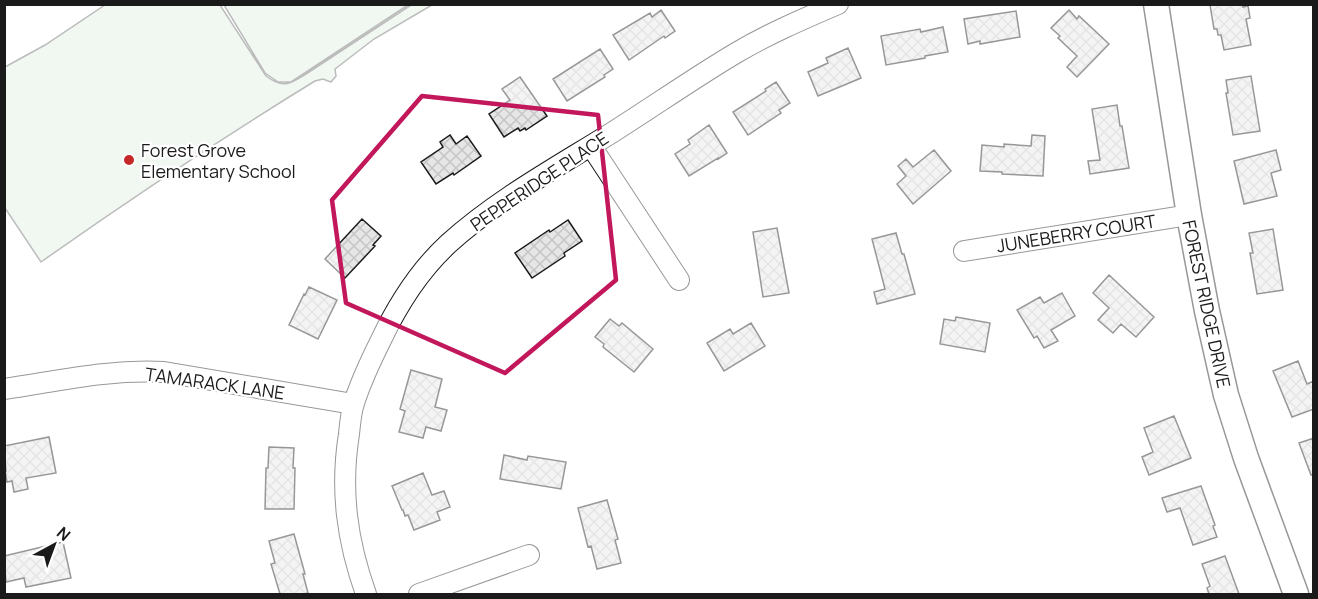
<svg xmlns="http://www.w3.org/2000/svg" width="1318" height="599" viewBox="0 0 1318 599" font-family="Manrope,sans-serif">
	<defs>
		<pattern id="building-cross-hatch" width="8" height="8" patternUnits="userSpaceOnUse" patternTransform="scale(1.5)"><rect width="8" height="8" fill="#e6e6e6"/><path d="M0 0l8 8M0 8l8-8" fill="none" stroke="#c5c5c5"/></pattern>
	</defs>
	<rect width="100%" height="100%" fill="#fff"/>
	<!-- green -->
	<path fill="#e0efe3" stroke="#6a6a6a" stroke-width="1.5" d="M105,5H220L266,76C283,89 290,84 306,74L411,5H432L374,39L335,69L336,76L331,82L323,79L315,81C222,138 130,199 41,262L5,208V67L45,45Z
		M224,5H408L291,82H278L265,73Z"/>
	<!-- building -->
	<path fill="url(#building-cross-hatch)" stroke="#1a1a1a" stroke-width="1.5" d="M1243,4V7L1248,6L1250,18L1246,19L1251,45L1224,50L1221,35H1218L1217,29H1214L1210,5Z
		M661,10L675,31L665,38L664,36L629,60L613,35L650,13L652,17Z
		M1069,10L1077,19L1079,16L1109,44L1077,77L1067,67L1077,56L1058,38L1060,36L1051,28Z
		M1016,11L1020,37L980,44V41L968,44L964,19Z
		M943,27L948,52L925,56V58L886,65L881,36L920,29L921,32Z
		M848,48L861,78L818,96L808,72L828,63L826,58Z
		M600,49L613,69L604,75L605,77L567,101L553,79Z
		M1251,76L1260,131L1233,135L1226,93H1228L1226,80Z
		M520,77L547,116L526,130L525,128L520,131L518,128L504,137L489,114L510,100L502,89Z
		M776,82L790,103L779,110L781,113L748,135L733,112L766,91L765,89Z
		M1117,105L1120,126H1122L1129,168L1090,174L1088,161L1100,160L1092,109Z
		M709,125L727,153L718,159V158L689,176L675,154L690,144L688,140Z
		M450,135L456,144L467,136L481,156L454,175L453,173L436,184L421,162L443,147L440,142Z
		M1032,135L1045,136L1043,176L1002,174V172L980,171L982,145L1004,147V144L1031,146Z
		M934,150L951,171L913,204L897,184L906,176L898,166L906,159L913,167Z
		M1276,150L1281,170L1271,173L1277,196L1244,204L1234,161Z
		M362,219L381,236L373,245L375,246L345,278L325,259Z
		M568,220L582,241L564,253L565,256L532,278L515,253L549,230L550,232Z
		M777,228L789,293L763,297L753,232Z
		M1273,229L1283,290L1257,294L1250,253H1253L1249,233Z
		M896,233L902,254H904L915,294L877,304L874,292L885,289L872,239Z
		M1109,275L1154,317L1136,337L1121,324L1113,333L1098,320L1109,308L1093,293Z
		M309,287L337,300L318,339L289,325L304,294L305,295Z
		M1062,293L1075,316L1051,330L1058,341L1044,348L1037,336L1034,338L1017,310L1040,297L1044,303Z
		M956,317L990,323L985,352L940,344L944,319L955,321Z
		M610,319L619,326L622,323L653,349L634,372L603,347L604,344L595,337Z
		M751,323L765,346L724,371L707,343L730,329L733,334Z
		M1298,361L1307,384L1314,381V409L1292,417L1273,371Z
		M411,370L442,379L435,407L447,410L441,431L426,427L423,438L399,432L405,411L400,409Z
		M1174,416L1191,458L1149,475L1142,457L1153,452L1144,428Z
		M49,437L56,473L26,478L28,489L14,492L12,481L7,482L5,471H6L4,446Z
		M1314,438V474L1311,475L1299,443Z
		M269,447L294,448L293,468H295L294,509H265L266,468H268Z
		M504,455L527,460L528,456L566,462L561,489L500,479Z
		M423,473L432,495L444,491L450,507L437,512L440,520L414,530L408,515L405,516L403,510H402L392,486Z
		M1201,486L1215,525L1213,526L1217,537L1193,545L1180,508L1167,512L1162,498Z
		M607,500L618,539L615,540L621,563L597,569L591,546L588,547L578,508Z
		M294,534L305,574H303L308,593L304,594H280L271,564L275,563L269,541Z
		M63,542L71,578L26,587L24,578L6,582L4,556Z
		M1225,556L1239,594H1209L1207,588L1210,586L1202,564Z"/>
	<g fill="none" stroke-linecap="round" stroke-linejoin="round">
		<defs>
			<path id="minor" d="M591,146L679,280
				M964,251L1189,215
				M4,389C59,381 108,369 164,372L353,404
				M366,594C347,541 340,490 349,434C350,424 351,412 354,403C361,381 371,360 381,340C398,304 419,271 448,244C498,199 557,167 613,132C654,106 694,78 736,53C768,34 803,19 838,4
				M419,594L529,555"/>
			<path id="tertiary" d="M1156,4L1189,215L1207,311L1226,395L1246,458L1296,594"/>
		</defs>
		<!-- minor casing -->
		<use href="#minor" stroke="#1a1a1a" stroke-width="22"/>
		<!-- tertiary casing -->
		<use href="#tertiary" stroke="#1a1a1a" stroke-width="27"/>
		<!-- minor -->
		<use href="#minor" stroke="#fff" stroke-width="20"/>
		<!-- tertiary -->
		<use href="#tertiary" stroke="#fff" stroke-width="24"/>
	</g>
	<!-- marked area -->
	<path d="M0 0H1318V599H0ZM422,96L598,115L616,280L505,373L346,303L332,200Z" fill="#fff" fill-opacity=".55" fill-rule="evenodd"/>
	<path fill="none" stroke="#c2185b" stroke-width="4.5" stroke-linejoin="round" d="M422,96L598,115L616,280L505,373L346,303L332,200Z"/>
	<!-- markers -->
	<circle fill="#c62828" stroke="#fff" stroke-width="2" cx="129" cy="160" r="6"/>
	<g text-anchor="middle" dominant-baseline="central" stroke-width="4.5" stroke-linejoin="round" paint-order="stroke">
		<!-- poi labels -->
		<g font-size="18" fill="#1a1a1a" stroke="#fff" text-anchor="start">
			<text x="141" y="150">Forest Grove<tspan x="141" dy="21">Elementary School</tspan></text>
		</g>
		<!-- street labels -->
		<g font-size="18" fill="#1a1a1a" stroke="#fff">
			<text transform="translate(539 181) rotate(-34)">PEPPERIDGE PLACE</text>
			<text transform="translate(1076 233) rotate(-9)">JUNEBERRY COURT</text>
			<text transform="translate(1207 304) rotate(78)">FOREST RIDGE DRIVE</text>
			<text transform="translate(215 383) rotate(8)">TAMARACK LANE</text>
		</g>
	</g>
	<!-- border -->
	<rect width="1318" height="599" fill="none" stroke="#1a1a1a" stroke-width="12"/>
	<!-- north arrow -->
	<g transform="translate(54 545) rotate(41)" stroke="#ffffff" stroke-width="4.5" paint-order="stroke">
	<path d="M0-4.5L10 22L0 15L-10 22Z" fill="#1a1a1a"/>
	<text y="-9" font-size="16" font-weight="bold" text-anchor="middle" fill="#1a1a1a">N</text>
	</g>
</svg>
